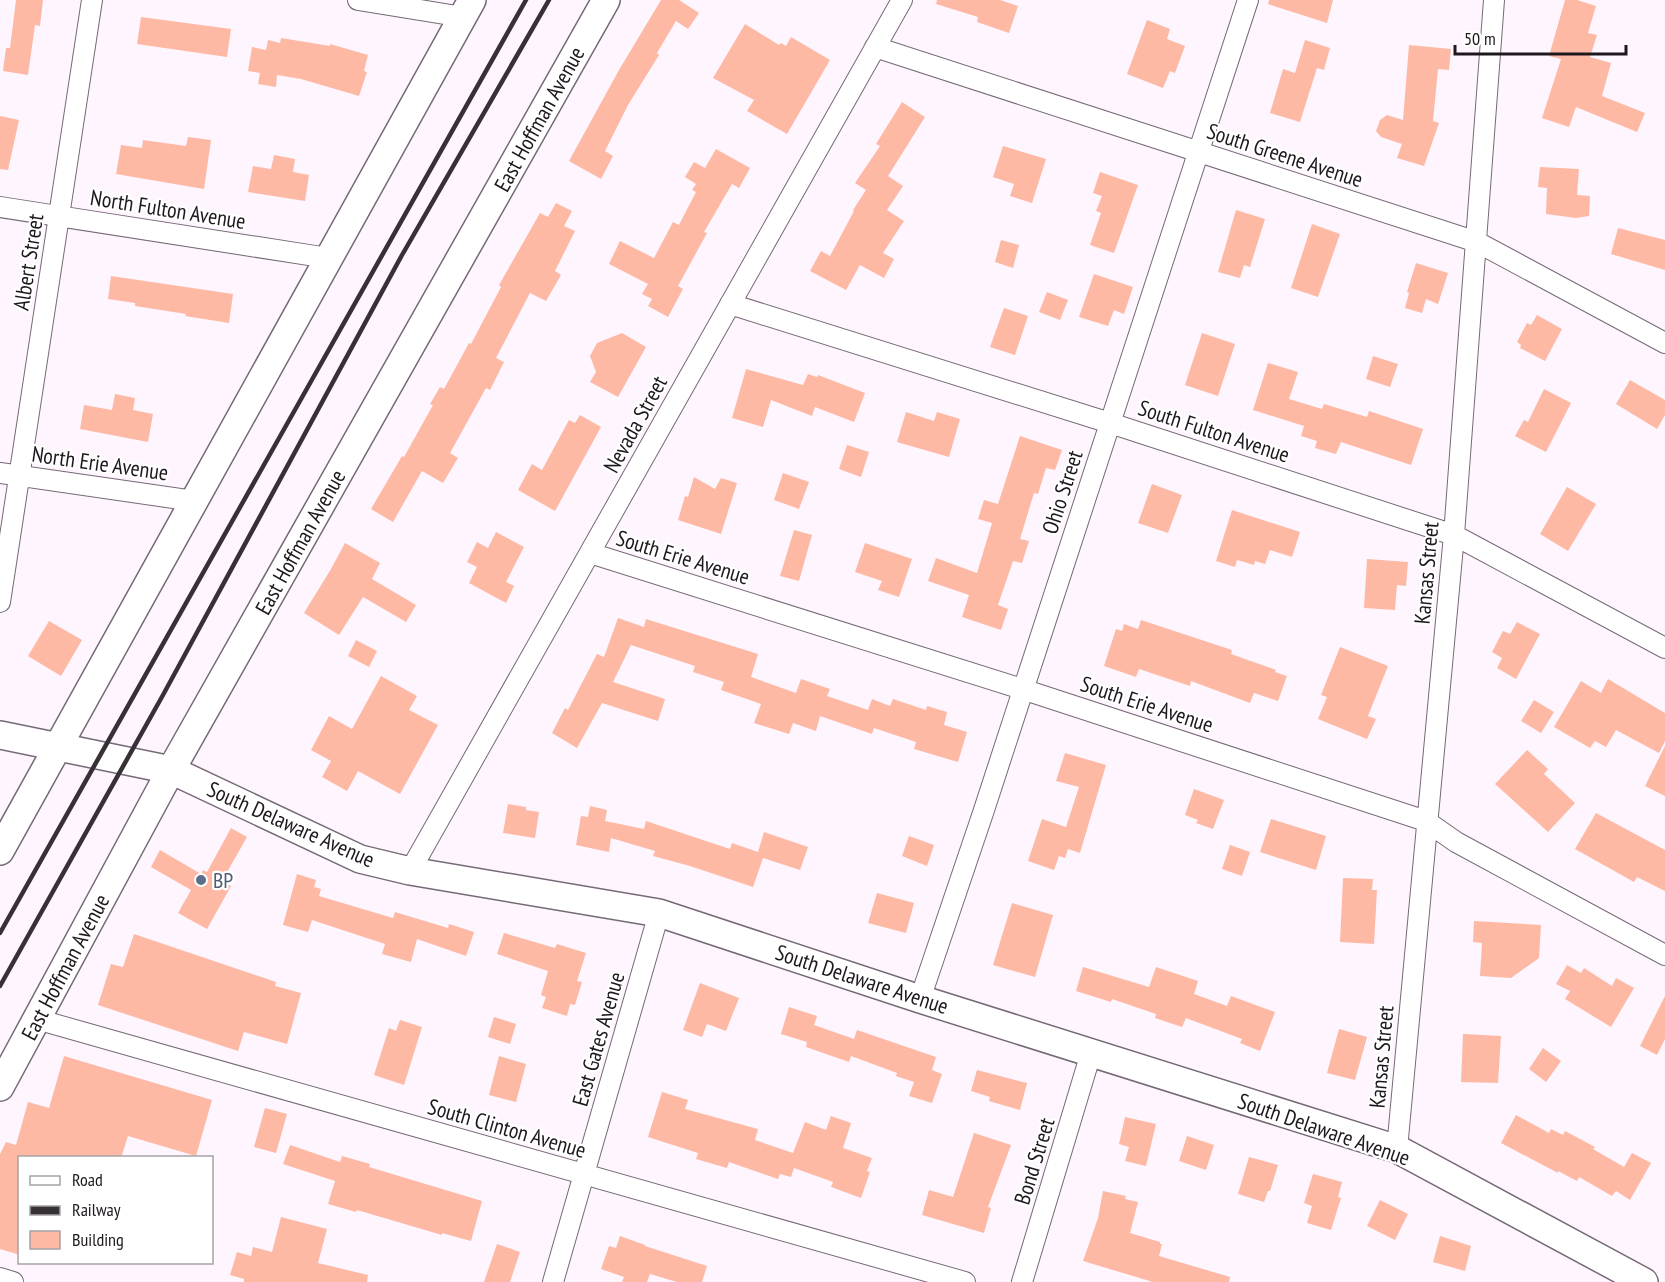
<svg xmlns="http://www.w3.org/2000/svg" width="1665" height="1282" viewBox="0 0 1665 1282" font-family="'PT Sans Narrow',sans-serif">
	<rect width="100%" height="100%" fill="#fef5fe"/>
	<!-- building -->
	<path fill="#feb9a5" d="M16,0H43L40,26L35,25L28,75L3,71L6,48H10Z
		M661,0H679L699,13L688,29L676,21L657,53L659,55L628,105L605,151L613,156L601,179L569,161L619,70Z
		M937,0H1000L1018,6L1009,33L977,22L978,17L936,4Z
		M1269,0H1333L1327,23L1268,4Z
		M1565,0H1577L1596,6L1588,33L1597,35L1590,57L1611,63L1602,96L1645,113L1637,132L1576,107L1569,127L1542,118L1561,59L1549,56Z
		M141,17L231,29L227,57L137,44Z
		M1147,20L1170,29L1167,39L1185,46L1175,73L1170,71L1163,88L1127,74Z
		M745,24L779,45L781,43L786,46L791,37L830,60L787,134L747,111L754,100L713,78Z
		M281,38L330,46V44L368,55L364,71L367,72L359,96L301,79L277,75L276,87L258,84L260,73L248,71L252,47L266,50L268,40L280,43Z
		M1305,40L1330,48L1324,70L1317,68L1300,122L1270,113L1283,69L1295,73Z
		M1409,45L1451,49L1449,70L1438,69L1433,121L1439,123L1424,166L1397,158L1402,144L1381,137L1376,131L1380,120L1387,115L1403,120Z
		M902,102L925,117L888,176L903,186L887,210L904,221L883,253L894,259L884,278L860,265L846,290L810,271L821,251L830,256L854,211L853,210L866,190L855,183L880,146L876,144Z
		M0,116L19,120L8,170L0,169Z
		M188,137L211,140L204,189L116,174L121,145L142,148L143,140L186,146Z
		M1003,146L1046,159L1032,203L1010,196L1014,184L993,177Z
		M716,149L750,168L739,188L732,184L704,232L707,233L678,286L683,289L668,317L648,306L652,299L642,294L648,284L609,264L620,241L654,258L673,222L679,225L696,192L692,190L696,184L685,177L694,162L705,168Z
		M274,155L295,159L293,172L309,175L305,201L248,192L253,166L271,169Z
		M1540,167L1579,169L1577,195L1590,196L1589,216L1576,218L1546,214L1547,188L1538,187Z
		M1100,172L1138,185L1114,253L1090,245L1101,213L1096,211L1102,196L1093,193Z
		M556,203L572,211L564,226L575,231L555,271L561,275L546,301L530,293L496,358L504,362L490,390L486,388L450,453L458,458L443,483L422,471L393,522L371,509L402,456L404,457L433,405L430,404L440,387L444,389L469,343L471,344L501,287L499,285L540,213L548,217Z
		M1236,210L1265,219L1250,267L1244,265L1240,278L1218,272Z
		M1312,224L1340,234L1318,297L1291,288Z
		M1618,228L1665,240V270L1611,254Z
		M1001,240L1019,245L1013,268L995,262Z
		M1416,263L1448,273L1438,304L1426,299L1422,313L1405,308L1409,293L1407,292Z
		M1094,274L1133,287L1124,314L1114,310L1108,326L1079,317Z
		M111,276L233,294L229,323L185,316L186,314L135,306V303L108,299Z
		M1047,292L1068,300L1060,320L1039,312Z
		M1004,308L1028,316L1015,355L990,347Z
		M1537,315L1562,329L1545,361L1520,348L1521,345L1517,342L1527,323L1531,325Z
		M622,333L646,347L618,397L590,382L596,372L590,356L597,343Z
		M1202,333L1235,344L1218,396L1185,385Z
		M1373,356L1398,364L1390,387L1366,379Z
		M1268,363L1298,372L1289,399L1322,409L1324,404L1367,417L1369,411L1423,429L1411,465L1341,442L1336,454L1315,448L1317,441L1301,436L1304,426L1253,410Z
		M746,369L803,385L808,374L817,377L818,375L865,393L854,422L815,407L812,416L771,400L763,427L732,418Z
		M1630,380L1665,400V415L1657,429L1616,404Z
		M1544,389L1571,403L1546,452L1515,436L1524,420L1528,422Z
		M115,394L135,398L133,410L153,414L148,442L80,429L84,405L112,410Z
		M906,412L934,421L937,412L960,419L949,457L897,442Z
		M580,415L601,427L555,511L518,490L532,464L542,470L569,420L575,423Z
		M1020,436L1062,450L1055,470L1046,468L1038,494L1034,493L1020,539L1029,541L1022,563L1013,561L998,605L1008,609L1001,630L962,617L969,595L928,581L936,558L977,573L992,523L978,519L984,500L998,504Z
		M847,445L869,452L861,477L839,469Z
		M783,473L809,482L799,509L774,500Z
		M694,477L715,489L721,478L737,483L721,534L678,520L685,496L688,497Z
		M1152,484L1182,495L1168,533L1138,523Z
		M1567,487L1596,504L1568,551L1540,534Z
		M1232,510L1300,532L1292,557L1270,550L1265,564L1255,561L1254,565L1237,560L1235,567L1216,561Z
		M794,530L812,535L799,581L780,576Z
		M496,532L524,547L506,582L514,586L506,603L469,583L477,567L467,562L477,542L488,548Z
		M345,543L380,563L372,579L416,605L406,622L363,597L339,635L304,613L331,569Z
		M865,543L912,559L899,597L878,590L882,581L855,572Z
		M1367,559L1408,562L1406,586L1397,585L1395,610L1364,608Z
		M618,618L644,627L646,619L758,654L751,677L796,693L801,679L830,689L827,696L868,710L872,699L890,706L893,699L926,710L927,706L947,712L944,725L967,732L958,762L914,749L916,742L874,728L872,734L820,716L816,731L793,723L789,734L754,723L761,704L721,690L724,682L693,672L695,666L631,645L613,682L665,699L658,721L602,703L577,748L552,733L565,708L568,710L597,654L604,657Z
		M1141,620L1232,650L1231,654L1276,670L1275,672L1287,676L1278,701L1254,693L1250,703L1191,681L1190,686L1139,669L1136,677L1104,666L1116,629L1122,631L1124,624L1138,629Z
		M49,621L82,640L61,676L28,656Z
		M1517,622L1540,634L1516,679L1497,668L1502,658L1492,652L1503,631L1510,634Z
		M356,640L377,651L369,667L348,656Z
		M1340,647L1388,666L1368,716L1376,719L1367,739L1318,719L1327,697L1321,695Z
		M381,676L417,696L409,710L438,725L400,794L358,771L347,791L322,777L331,761L311,750L329,716L352,729Z
		M1608,679L1665,713V741L1659,753L1616,730L1606,747L1595,741L1590,748L1554,727L1581,681L1601,693Z
		M1534,700L1554,712L1541,733L1521,721Z
		M1665,746V796L1645,786Z
		M1527,750L1548,769L1544,774L1575,803L1548,832L1495,784Z
		M1065,753L1106,765L1080,853L1068,849L1065,858L1059,856L1054,870L1028,861L1042,819L1066,827L1079,787L1056,781Z
		M1194,789L1224,800L1213,829L1196,823L1198,820L1185,815Z
		M508,804L526,807V810L539,812L535,838L503,833Z
		M590,806L607,810L605,821L644,829L646,821L730,849L732,843L758,852L764,832L808,847L800,870L763,858L753,887L690,866L653,856L655,851L611,838L609,852L576,845L581,816L588,817Z
		M1596,813L1665,850V891L1637,877L1634,882L1575,849Z
		M1271,819L1326,836L1316,870L1260,852Z
		M231,828L247,837L222,881L231,886L207,929L178,913L191,890L151,867L160,850L201,874L203,870L207,872Z
		M909,836L934,845L927,866L902,856Z
		M1230,845L1250,852L1242,876L1222,869Z
		M297,874L316,880L314,887L321,889L319,896L393,918L395,912L448,928L449,924L474,932L466,956L417,939L411,962L382,954L385,944L312,920L308,932L283,925Z
		M1343,878L1373,879L1372,890H1377L1374,944L1340,942Z
		M877,893L914,903L906,933L868,923Z
		M1012,903L1053,915L1035,977L993,965Z
		M1474,921L1541,925L1539,958L1511,978L1480,976L1482,943L1473,942Z
		M504,933L555,948L557,944L586,953L577,981L582,982L575,1005L570,1004L567,1016L542,1008L546,997L541,995L548,971L497,954Z
		M134,934L276,982L275,986L301,993L287,1044L244,1032L238,1051L98,1005L111,964L123,967Z
		M1567,965L1581,973L1584,968L1612,986L1616,978L1634,988L1611,1027L1565,999L1570,991L1556,984Z
		M1083,967L1149,987L1156,967L1198,981L1194,994L1227,1006L1231,996L1275,1012L1260,1051L1240,1043L1242,1039L1186,1018L1182,1027L1155,1018L1156,1014L1112,999L1111,1002L1076,991Z
		M700,983L739,998L726,1031L707,1024L702,1037L683,1030Z
		M1665,996V1039L1657,1055L1640,1046Z
		M789,1007L817,1016L814,1025L854,1039L857,1030L936,1057L932,1070L942,1074L932,1103L909,1096L914,1082L896,1076L897,1073L851,1056L849,1062L806,1047L807,1042L781,1034Z
		M494,1017L516,1024L510,1044L488,1037Z
		M400,1020L422,1027L404,1085L374,1075L389,1028L396,1031Z
		M1339,1029L1367,1037L1355,1080L1327,1073Z
		M1463,1034L1501,1036L1498,1083L1461,1082Z
		M1543,1048L1561,1061L1546,1082L1529,1069Z
		M64,1056L212,1100L196,1156L128,1136L121,1158H20V1255L0,1249V1154L6,1142L16,1145L28,1102L49,1108Z
		M499,1056L526,1064L516,1102L489,1095Z
		M977,1070L1027,1083L1020,1110L989,1101L990,1097L971,1091Z
		M662,1092L688,1100L685,1109L758,1129L755,1140L793,1153L805,1122L826,1130L831,1116L851,1123L843,1148L872,1158L867,1171L870,1172L861,1198L831,1187L833,1182L794,1168L791,1177L780,1174L778,1179L729,1162L727,1168L696,1159L698,1153L648,1137Z
		M265,1108L287,1114L276,1153L254,1147Z
		M1516,1115L1549,1133L1551,1129L1563,1135L1565,1131L1595,1147L1593,1149L1624,1167L1632,1153L1651,1163L1630,1200L1616,1191L1612,1196L1579,1177L1577,1181L1558,1171V1173L1501,1143Z
		M1125,1117L1156,1124L1146,1166L1125,1161L1129,1147L1119,1144Z
		M974,1133L1011,1145L988,1207L991,1208L984,1233L922,1215L929,1190L953,1197Z
		M1187,1136L1214,1145L1206,1170L1179,1161Z
		M290,1145L340,1162L342,1156L370,1164L369,1167L482,1201L471,1241L442,1233V1235L357,1210L356,1212L328,1204L335,1181L283,1164Z
		M1249,1157L1278,1165L1270,1191H1268L1264,1202L1238,1194Z
		M1313,1174L1342,1182L1338,1197L1341,1198L1331,1230L1307,1223L1312,1206L1304,1203Z
		M1103,1191L1126,1196L1125,1199L1138,1202L1130,1233L1160,1242V1244H1162L1159,1256L1230,1277L1229,1282H1153L1083,1261L1098,1218Z
		M1380,1200L1408,1214L1395,1240L1367,1226Z
		M281,1217L327,1229L318,1263L368,1275L367,1282H244V1279L230,1275L237,1252L251,1256L253,1247L272,1252Z
		M620,1236L645,1245V1246L707,1266L702,1282H677L650,1274L647,1282H622L624,1277L601,1269L609,1246L616,1248Z
		M1440,1236L1471,1246L1465,1271L1433,1262Z
		M497,1244L520,1252L510,1282H484Z"/>
	<g fill="none" stroke-linecap="round" stroke-linejoin="round">
		<defs>
			<path id="street" d="M358,0L463,17
				M875,47L1477,242L1665,343
				M0,207L328,258
				M730,304L1110,423L1454,535L1665,648
				M0,473L194,501
				M590,553L1022,689L1426,821L1456,842L1665,955
				M0,602L92,0
				M410,871L902,0
				M920,999L983,813L1248,0
				M36,1019L965,1282
				M1397,1149L1454,535L1494,0
				M0,1278L13,1282
				M553,1282L659,913
				M1022,1282L1091,1053"/>
			<path id="secondary" d="M0,735L171,770L360,859L410,871L659,913L920,999L1397,1149L1644,1282
				M0,851L472,0
				M0,1087L171,770L606,0"/>
		</defs>
		<!-- street casing -->
		<use href="#street" stroke="#766977" stroke-width="22"/>
		<!-- secondary casing -->
		<use href="#secondary" stroke="#766977" stroke-width="30"/>
		<!-- street -->
		<use href="#street" stroke="#fff" stroke-width="20"/>
		<!-- secondary -->
		<use href="#secondary" stroke="#fff" stroke-width="27"/>
		<!-- rail -->
		<path stroke="#373137" stroke-width="4.5" d="M0,933L526,0
			M0,986L163,695L402,255L549,0"/>
	</g>
	<!-- markers -->
	<circle fill="#5c6f8a" stroke="#fff" stroke-width="2" cx="201" cy="880" r="6"/>
	<g text-anchor="middle" dominant-baseline="central" stroke-width="4.5" stroke-linejoin="round" paint-order="stroke">
		<!-- street labels -->
		<g font-size="22" fill="#1e181e" stroke="#fff">
			<text transform="translate(539 119) rotate(-61)">East Hoffman Avenue</text>
			<text transform="translate(1285 155) rotate(18)">South Greene Avenue</text>
			<text transform="translate(168 209) rotate(9)">North Fulton Avenue</text>
			<text transform="translate(28 262) rotate(-81)">Albert Street</text>
			<text transform="translate(635 424) rotate(-61)">Nevada Street</text>
			<text transform="translate(1214 431) rotate(18)">South Fulton Avenue</text>
			<text transform="translate(100 463) rotate(8)">North Erie Avenue</text>
			<text transform="translate(1062 492) rotate(-72)">Ohio Street</text>
			<text transform="translate(300 542) rotate(-61)">East Hoffman Avenue</text>
			<text transform="translate(683 557) rotate(17)">South Erie Avenue</text>
			<text transform="translate(1426 573) rotate(-85)">Kansas Street</text>
			<text transform="translate(1147 704) rotate(18)">South Erie Avenue</text>
			<text transform="translate(291 824) rotate(24)">South Delaware Avenue</text>
			<text transform="translate(65 967) rotate(-62)">East Hoffman Avenue</text>
			<text transform="translate(862 979) rotate(18)">South Delaware Avenue</text>
			<text transform="translate(598 1039) rotate(-74)">East Gates Avenue</text>
			<text transform="translate(1381 1057) rotate(-85)">Kansas Street</text>
			<text transform="translate(507 1128) rotate(16)">South Clinton Avenue</text>
			<text transform="translate(1324 1129) rotate(19)">South Delaware Avenue</text>
			<text transform="translate(1034 1161) rotate(-73)">Bond Street</text>
		</g>
		<!-- service labels -->
		<g font-size="22" fill="#4e5e75" stroke="#fff" text-anchor="start">
			<text x="213" y="880">BP</text>
		</g>
	</g>
	<!-- legend -->
	<rect x="18" y="1156" width="195" height="108" fill="#ffffff" stroke="#a5a3a5" stroke-width="1.5"/>
	<rect x="30" y="1176" width="30" height="9" fill="#ffffff" stroke="#a5a3a5" stroke-width="1.5"/>
	<text x="72" y="1186" font-size="18" fill="#1e181e">Road</text>
	<rect x="30" y="1206" width="30" height="9" fill="#373137" stroke="#a5a3a5" stroke-width="1.5"/>
	<text x="72" y="1216" font-size="18" fill="#1e181e">Railway</text>
	<rect x="30" y="1231" width="30" height="18" fill="#feb9a5" stroke="#a5a3a5" stroke-width="1.5"/>
	<text x="72" y="1246" font-size="18" fill="#1e181e">Building</text>
	<!-- scale -->
	<path d="M1455 45v9h171v-9" fill="none" stroke="#1e181e" stroke-width="3"/>
	<text x="1464" y="45" font-size="18" fill="#1e181e" stroke="#ffffff" stroke-width="4.5" paint-order="stroke">50 m</text>
</svg>
